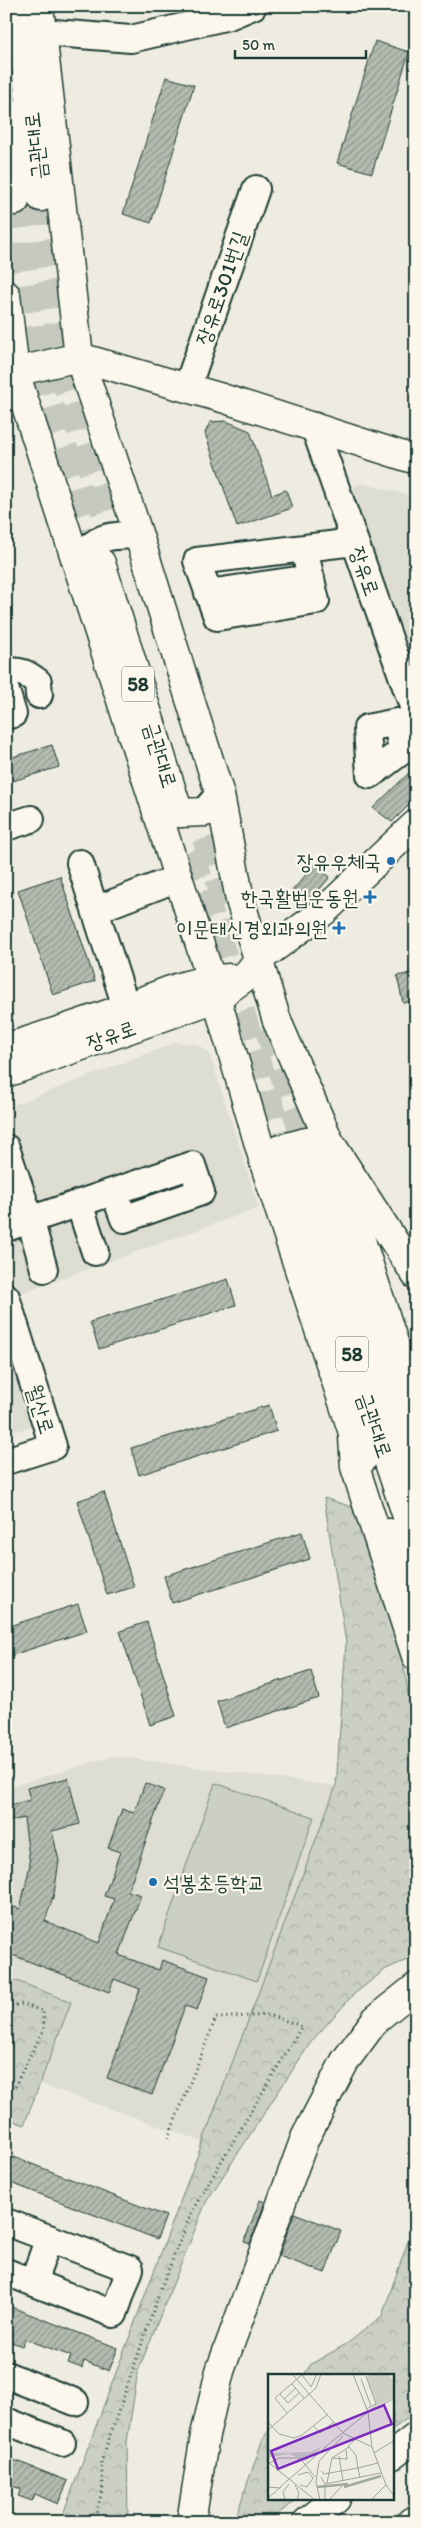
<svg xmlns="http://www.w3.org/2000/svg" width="422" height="2528" viewBox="0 0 422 2528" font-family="Itim,'Poor Story',sans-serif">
	<defs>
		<pattern id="forest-crowns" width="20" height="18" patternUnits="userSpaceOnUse" patternTransform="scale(1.25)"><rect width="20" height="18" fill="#cbcfc4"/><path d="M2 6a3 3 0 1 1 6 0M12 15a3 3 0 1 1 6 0" fill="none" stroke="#aeb3a9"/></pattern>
		<pattern id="building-hatch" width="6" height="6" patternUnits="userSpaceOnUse" patternTransform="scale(1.25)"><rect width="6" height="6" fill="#b4bbb0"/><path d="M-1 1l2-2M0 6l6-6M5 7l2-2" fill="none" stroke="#929990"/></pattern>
	</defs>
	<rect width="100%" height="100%" fill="#eeece1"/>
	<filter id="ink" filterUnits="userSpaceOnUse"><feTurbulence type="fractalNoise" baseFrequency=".02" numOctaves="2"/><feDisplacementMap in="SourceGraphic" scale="10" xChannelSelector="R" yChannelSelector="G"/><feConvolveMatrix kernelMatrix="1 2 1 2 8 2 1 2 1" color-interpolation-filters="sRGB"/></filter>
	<g filter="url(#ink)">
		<!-- built -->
		<path fill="#ddddd2" d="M361,483L416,497V664L405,665L346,490Z
			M177,1042L196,1044L209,1052L259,1208L18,1294L6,1255V1108Z
			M6,1294L41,1423L6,1435Z
			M112,1756L336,1786L204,2142L40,2084L71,2002L6,1977V1788Z"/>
		<!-- forest -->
		<path fill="url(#forest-crowns)" stroke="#75867c" d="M324,1498L355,1508L402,1651L416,1751V1956L386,1969L354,1994L311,2042L206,2202L138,2371L127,2442L128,2522H60L336,1786L346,1643Z
			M6,1977L71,2002L24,2125L6,2118Z
			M416,2218V2412L393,2429V2376L304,2375L311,2364L348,2343L382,2316Z
			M269,2430L270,2499H298L267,2522H234L262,2441Z"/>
		<!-- pitch -->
		<path fill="#cbcfc4" stroke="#75867c" d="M215,1783L314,1817L257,1981L158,1947Z"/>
		<!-- building -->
		<path fill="url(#building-hatch)" stroke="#1f3d34" d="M375,41L409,52L372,173L337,163Z
			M166,77L194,85L151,223L123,214Z
			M226,421L250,431L272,495L286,490L292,508L237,527L205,433L210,422Z
			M52,745L59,767L6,783V759Z
			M416,766V798L392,822L373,808Z
			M315,864L330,877L307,904L292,891Z
			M60,876L95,981L53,995L18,890Z
			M416,972V1000L403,1003L397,976Z
			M228,1279L236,1305L99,1349L90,1322Z
			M269,1405L277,1431L139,1475L131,1448Z
			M104,1492L134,1587L107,1595L77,1501Z
			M302,1532L310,1559L172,1603L164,1576Z
			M78,1604L87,1631L6,1657V1627Z
			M147,1622L176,1716L150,1725L120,1631Z
			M311,1671L319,1698L225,1728L217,1701Z
			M68,1778L80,1824L52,1831L59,1861L54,1894L45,1921L99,1943L114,1899L104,1896L120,1852L108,1848L122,1809L134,1813L145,1783L164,1790L128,1891L141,1895L119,1955L159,1970L162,1960L209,1977L197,2010L185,2006L152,2095L107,2078L140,1989L114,1979L109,1992L7,1953L12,1940L6,1937V1904L20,1909L30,1865L24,1818L6,1822V1806L30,1800L27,1788Z
			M6,2154L166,2216L157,2239L6,2181Z
			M260,2200L265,2202L250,2244L244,2242Z
			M294,2213L341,2231L325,2273L279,2256Z
			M6,2305L118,2348L109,2371L84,2361L82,2368L68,2363L71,2356L25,2339L22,2346L9,2341L12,2333L6,2331Z
			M6,2457L68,2481L58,2504L35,2494L32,2501L18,2496L21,2489L6,2484Z"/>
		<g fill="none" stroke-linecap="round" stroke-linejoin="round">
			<!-- major-tunnel -->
			<path stroke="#c5c9be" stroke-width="28" stroke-dasharray="28 14" stroke-linecap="butt" d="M41,197L64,376L119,559
				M15,201L36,362L101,563
				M193,798L237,934
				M190,851L289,1165
				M268,1027L312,1158"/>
			<defs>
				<path id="minor" d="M42,32L131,39L229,16L253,6
					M187,388L256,189
					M314,426L416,715
					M304,548L316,601L217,617L197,561L354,542
					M75,559C100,537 105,534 139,536
					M208,593L311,578
					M6,672C19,669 28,674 38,682L39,695
					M6,691L13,714L6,716
					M402,751L397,722L367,728L370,775L402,751L416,748
					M6,827L31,819
					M80,863L95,910
					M126,1007L95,910L178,878
					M6,1148L30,1219L44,1269
					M79,1203L95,1252
					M6,1228L192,1165L201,1192L124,1219L114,1192
					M6,1297L53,1446L6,1461
					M6,2222L130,2269L114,2314L6,2272
					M33,2282L49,2238
					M6,2375L75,2402
					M6,2421L62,2443"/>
				<path id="major" d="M19,6L41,197
					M39,6L79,357L139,536L220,795L240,900L277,1021
					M6,111L15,201
					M6,295L15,372L211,979L266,1169L362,1460
					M15,372L79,357L222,398L416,460
					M101,563L176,804
					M157,814L205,812L220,795
					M6,1048C46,1035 87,1022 127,1007C161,994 192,979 230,978
					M6,1073L216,998L244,978L259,959L323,912L416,824
					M312,1158L416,1476
					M289,1165L416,1543
					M266,1169L280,1149L306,1142L329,1141L416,1411
					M389,1533L416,1605"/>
				<path id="highway" d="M277,1021L329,1141L416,1275
					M353,1437L355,1467L416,1656
					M393,2455L416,2437
					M191,2522L205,2435L220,2371L305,2138L345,2061L376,2019L416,1987
					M307,2522L336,2499
					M411,2522L416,2519"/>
			</defs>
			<!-- minor casing -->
			<use href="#minor" stroke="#1f3d34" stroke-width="30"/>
			<!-- major casing -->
			<use href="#major" stroke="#1f3d34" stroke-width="31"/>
			<!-- highway casing -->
			<use href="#highway" stroke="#1f3d34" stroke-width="31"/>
			<!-- path -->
			<path stroke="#1f3d34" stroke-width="3" stroke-dasharray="1 4" stroke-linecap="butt" d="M6,2007L22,2004L43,2011L44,2029L15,2086L6,2092
				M94,2522L103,2487L101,2462L161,2288L192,2211L302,2026L268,2015L216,2018L168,2138"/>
			<!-- minor -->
			<use href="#minor" stroke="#fbf7ec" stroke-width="26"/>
			<!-- major -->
			<use href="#major" stroke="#fbf7ec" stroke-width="28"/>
			<!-- highway -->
			<use href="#highway" stroke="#fbf7ec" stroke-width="28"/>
		</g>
	</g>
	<!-- markers -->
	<g fill="#1f6fb2" stroke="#fbf7ec" stroke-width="2">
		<circle cx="391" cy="861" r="5"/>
		<path d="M367.5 889.5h5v5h5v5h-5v5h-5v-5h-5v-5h5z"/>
		<path d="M336.5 920.5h5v5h5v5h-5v5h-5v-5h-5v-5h5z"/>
		<circle cx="153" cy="1882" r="5"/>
	</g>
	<g text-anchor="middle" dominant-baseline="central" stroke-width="4.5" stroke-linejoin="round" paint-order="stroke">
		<!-- shield labels -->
		<g fill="#fbf7ec" stroke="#61756b" stroke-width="1">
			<rect x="122" y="666.5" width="32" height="35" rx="4"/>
			<rect x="336" y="1336.5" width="32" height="35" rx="4"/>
		</g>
		<g font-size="20" font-weight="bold" fill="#1f3d34">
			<text x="138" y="684">58</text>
			<text x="352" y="1354">58</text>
		</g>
		<!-- street labels -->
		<g font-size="21" fill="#1f3d34" stroke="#fbf7ec">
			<text transform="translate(35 146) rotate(-97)">금관대로</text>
			<text transform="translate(221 288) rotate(-71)">장유로301번길</text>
			<text transform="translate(365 571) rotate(71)">장유로</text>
			<text transform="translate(161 755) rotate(73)">금관대로</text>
			<text transform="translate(111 1035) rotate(-20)">장유로</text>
			<text transform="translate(41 1409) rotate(73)">월산로</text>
			<text transform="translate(375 1425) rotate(71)">금관대로</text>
		</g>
		<!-- poi labels -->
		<g font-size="21" fill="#1f3d34" stroke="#fbf7ec" text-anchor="end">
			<text x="381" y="861">장유우체국</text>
			<text x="359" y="897">한국활법운동원</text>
			<text x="328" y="928">이문태신경외과의원</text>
			<text x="163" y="1882" text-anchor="start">석봉초등학교</text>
		</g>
	</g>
	<!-- overview -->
	<g transform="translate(268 2374)">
		<rect width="126" height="126" fill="#eeece1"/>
		<path d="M104,0H121L126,8V23L100,37L108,30L99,3ZM55,72L38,87L21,80L0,84V79L42,78Z" fill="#cbcfc4"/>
		<path fill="none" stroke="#9fa89f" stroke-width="2.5" d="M49,113L80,110M76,113L113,102"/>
		<path fill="none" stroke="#9ba69c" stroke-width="1" d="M24,0L75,59L104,73M85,0L100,38M34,1L43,13L49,0M93,5L103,32M24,10L36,24M12,20L20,29L31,19M16,25L28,14M98,35L108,30L98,2M100,38L104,73L118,111L127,123M19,39L7,24L35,0M0,48L11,60L26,64L34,61L60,40M46,52L52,59L66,48M0,56L48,14L53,0M56,74L100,38L127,24M78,76L79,85L64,84L81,73M106,79L127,66M71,82L75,107M0,88L47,126M0,90L11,84H32L47,103M53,97L56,100L90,94L88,81L80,72L88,65M30,101L40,98L45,104L39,113L32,111M53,103L57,110V126M92,104L90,94L110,89M59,109L64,84M57,110L113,99M27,111L31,119L29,126M0,113L11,114L58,73M0,124L13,113M17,126L15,118L21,110M52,126L48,108L51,87L75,62M61,126L74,112M103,126L118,111"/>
		<path fill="#7b2cbf" fill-opacity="0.15" stroke="#7b2cbf" stroke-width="2.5" d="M116,31L124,50L10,95L3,77Z"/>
		<rect width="126" height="126" fill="none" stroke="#1f3d34" stroke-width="2.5"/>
	</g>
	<!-- margin -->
	<rect width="422" height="2528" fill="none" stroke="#fbf7ec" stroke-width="25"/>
	<rect x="12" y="12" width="397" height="2503" fill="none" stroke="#1f3d34" stroke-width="2" filter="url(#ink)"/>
	<!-- scale -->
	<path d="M235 50v8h131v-8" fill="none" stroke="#1f3d34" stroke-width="2.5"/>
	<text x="242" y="50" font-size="15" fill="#1f3d34" stroke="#fbf7ec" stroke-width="4" paint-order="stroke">50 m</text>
</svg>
